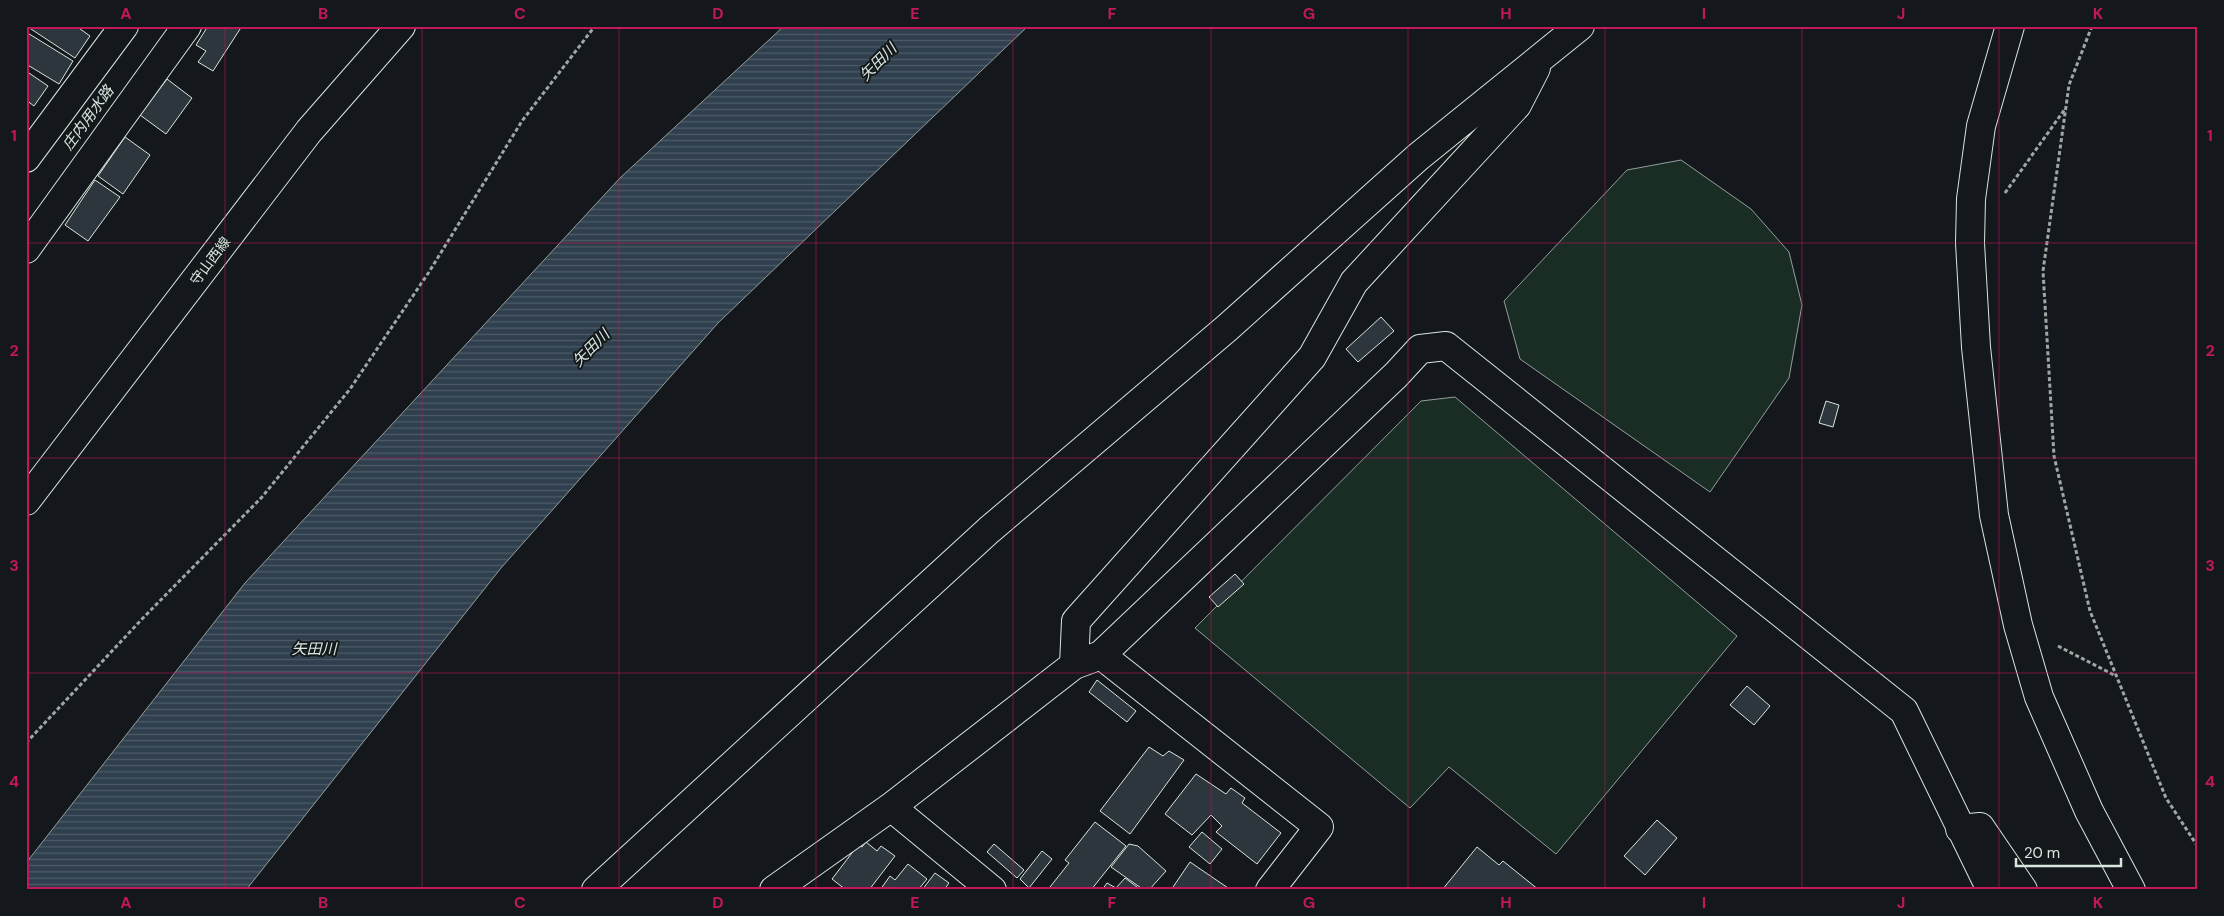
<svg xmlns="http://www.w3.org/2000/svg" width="2224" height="916" viewBox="0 0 2224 916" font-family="'DM Sans','Noto Sans JP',sans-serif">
	<defs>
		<pattern id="water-rules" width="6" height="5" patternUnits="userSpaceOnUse" patternTransform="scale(1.25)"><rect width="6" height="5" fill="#2f3f4d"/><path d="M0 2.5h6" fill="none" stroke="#4c5b66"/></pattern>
	</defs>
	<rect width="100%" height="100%" fill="#14181c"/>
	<!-- grass -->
	<path fill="#1a2d24" stroke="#939e99" d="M1681,160L1751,209L1789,252L1802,305L1789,378L1710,492L1520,359L1504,301L1627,170Z
		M1455,397L1737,636L1556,854L1449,767L1410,808L1195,628L1421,401Z"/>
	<!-- water -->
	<path fill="url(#water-rules)" stroke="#939e99" d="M784,26H1028L718,323L501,568L246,890H26V863L245,583L620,178Z"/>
	<!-- building -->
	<path fill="#2c363c" stroke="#d8e6dc" d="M33,26H76L90,36L75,58L31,29Z
		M208,26H242L213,71L198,62L206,51L196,45Z
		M26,32L73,61L59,84L26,64Z
		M26,71L48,86L34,106L26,100Z
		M167,79L192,98L166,134L140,115Z
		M125,137L150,155L123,194L98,176Z
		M95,180L120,197L88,241L65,225Z
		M1381,317L1394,331L1358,362L1346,349Z
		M1826,401L1839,405L1833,427L1819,423Z
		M1235,574L1244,584L1218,607L1209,597Z
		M1097,680L1136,711L1127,722L1089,692Z
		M1747,686L1770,706L1754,725L1730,705Z
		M1149,747L1163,756L1169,751L1184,760L1130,834L1100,811Z
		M1196,774L1226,794L1231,788L1245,798L1242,803L1281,833L1257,864L1216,832L1222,826L1211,815L1192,835L1165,814Z
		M1657,820L1677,838L1645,875L1624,856Z
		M1095,822L1126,846L1091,890H1054L1050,887L1069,863L1065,860Z
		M1202,832L1222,849L1210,864L1189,847Z
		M866,842L877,851L881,846L895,856L869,890H846L832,879L858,845L862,847Z
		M994,844L1024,870L1017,878L987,852Z
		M1129,844L1138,846L1166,871L1149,890H1144L1111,867Z
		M1477,847L1499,865L1503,861L1539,890H1442Z
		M1042,851L1052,859L1029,888L1020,879Z
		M1190,862L1231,890H1171Z
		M908,864L927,879L918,890H880L890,876L895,880Z
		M935,873L949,883L944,890H922Z
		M1125,878L1141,890H1102L1107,883L1116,888Z"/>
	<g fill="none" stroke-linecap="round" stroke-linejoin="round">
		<defs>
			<path id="street" d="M2010,26L1981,126L1971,199L1970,243L1976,347L1994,515L2018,625L2039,697L2089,811L2131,890
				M26,158L124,26
				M26,249L187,26
				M1101,655L1319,827L1270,890
				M1074,665L1076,621L1312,357L1354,282L1517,105L1536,68
				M891,807L992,890
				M1960,829L1980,827L2023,890
				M596,890L989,530L1227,328L1418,157L1580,26
				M774,890L891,807L1074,665L1101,655L1396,375L1420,349L1446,346L1904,711L1991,890"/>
			<path id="secondary" d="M26,501L309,131L401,26"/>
		</defs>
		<!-- street casing -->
		<use href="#street" stroke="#d8e6dc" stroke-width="30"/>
		<!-- secondary casing -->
		<use href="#secondary" stroke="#d8e6dc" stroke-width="30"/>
		<!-- path -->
		<path stroke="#9da8a2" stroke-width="3" stroke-dasharray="4 2.5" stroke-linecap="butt" d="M2092,26L2069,85L2043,271L2054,456L2090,611L2166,798L2198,847
			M2005,193L2065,109
			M2058,646L2116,676
			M26,743L142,619L262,497L350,389L429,272L522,121L595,26"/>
		<!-- street -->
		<use href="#street" stroke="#14181c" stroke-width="28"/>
		<!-- secondary -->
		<use href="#secondary" stroke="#14181c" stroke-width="28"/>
	</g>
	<!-- grid -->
	<path fill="none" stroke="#c2185b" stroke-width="1" stroke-opacity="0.55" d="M225,26V890M422,26V890M619,26V890M816,26V890M1013,26V890M1211,26V890M1408,26V890M1605,26V890M1802,26V890M1999,26V890M26,243H2198M26,458H2198M26,673H2198"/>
	<g text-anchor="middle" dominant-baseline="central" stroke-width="4" stroke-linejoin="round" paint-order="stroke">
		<!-- street labels -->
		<g font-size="14" fill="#d8e6dc" stroke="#14181c">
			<text transform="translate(210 261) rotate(-53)">守山西線</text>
		</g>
		<!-- water labels -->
		<g font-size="15" font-style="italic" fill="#d8e6dc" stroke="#14181c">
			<text transform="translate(878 62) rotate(-45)">矢田川</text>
			<text transform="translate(88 118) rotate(-54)">庄内用水路</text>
			<text transform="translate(591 348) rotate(-45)">矢田川</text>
			<text x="314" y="649">矢田川</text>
		</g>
	</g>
	<!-- border -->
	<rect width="2224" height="916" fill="none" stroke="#14181c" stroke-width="55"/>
	<!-- scale -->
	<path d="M2016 858v8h105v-8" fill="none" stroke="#d8e6dc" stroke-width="2.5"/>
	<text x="2024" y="858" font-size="15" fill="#d8e6dc" stroke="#14181c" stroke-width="4" paint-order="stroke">20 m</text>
	<rect x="28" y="28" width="2168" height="860" fill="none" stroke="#c2185b" stroke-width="2"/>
	<g font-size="16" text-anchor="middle" font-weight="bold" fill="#c2185b">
		<text x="126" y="19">A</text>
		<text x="323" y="19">B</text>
		<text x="520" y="19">C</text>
		<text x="718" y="19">D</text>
		<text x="915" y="19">E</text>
		<text x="1112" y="19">F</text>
		<text x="1309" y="19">G</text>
		<text x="1506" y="19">H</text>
		<text x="1704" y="19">I</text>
		<text x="1901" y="19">J</text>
		<text x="2098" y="19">K</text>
		<text x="14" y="141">1</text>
		<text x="2210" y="141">1</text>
		<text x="14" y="356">2</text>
		<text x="2210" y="356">2</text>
		<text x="14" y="571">3</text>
		<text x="2210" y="571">3</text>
		<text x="14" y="787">4</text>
		<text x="2210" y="787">4</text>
		<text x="126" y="908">A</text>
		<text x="323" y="908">B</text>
		<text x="520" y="908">C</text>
		<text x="718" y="908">D</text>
		<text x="915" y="908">E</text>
		<text x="1112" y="908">F</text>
		<text x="1309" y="908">G</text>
		<text x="1506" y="908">H</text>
		<text x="1704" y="908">I</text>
		<text x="1901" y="908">J</text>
		<text x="2098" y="908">K</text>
	</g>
</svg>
